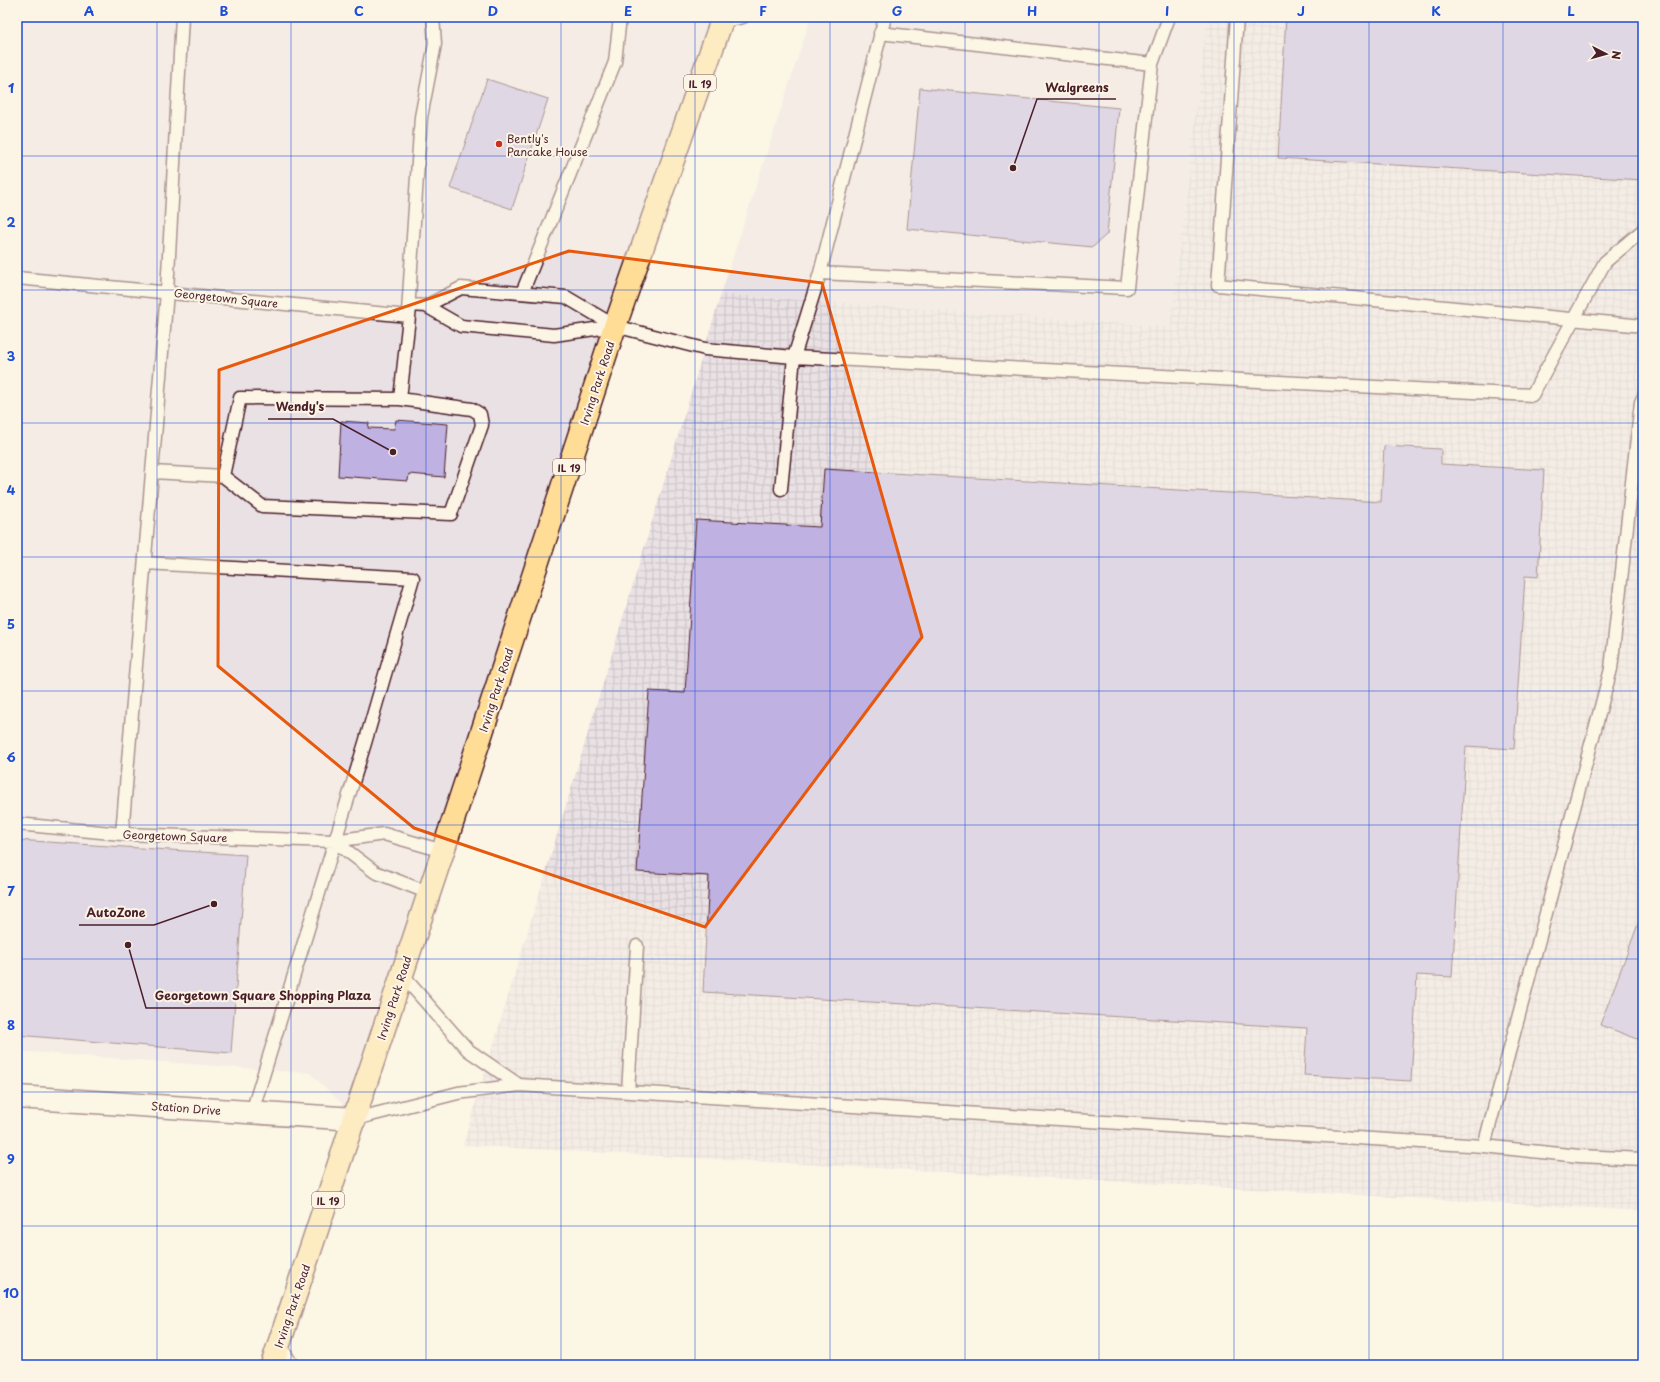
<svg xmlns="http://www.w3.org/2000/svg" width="1660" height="1382" viewBox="0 0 1660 1382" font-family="'Playpen Sans',sans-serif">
	<defs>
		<pattern id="industrial-grid" width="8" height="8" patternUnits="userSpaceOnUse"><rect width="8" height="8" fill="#eae1e4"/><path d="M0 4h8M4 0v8" fill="none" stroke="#cac1c4"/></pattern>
	</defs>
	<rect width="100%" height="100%" fill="#fcf5e5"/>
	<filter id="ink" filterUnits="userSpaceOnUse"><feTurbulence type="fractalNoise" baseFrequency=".025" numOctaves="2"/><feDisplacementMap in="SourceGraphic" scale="8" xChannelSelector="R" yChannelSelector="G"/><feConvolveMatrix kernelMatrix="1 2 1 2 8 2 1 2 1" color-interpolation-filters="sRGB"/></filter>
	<g filter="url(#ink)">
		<!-- built -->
		<path fill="#eae1e4" d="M17,17H714L348,1109L310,1073L17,1051Z
			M811,17H1207L1170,327L721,294Z"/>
		<!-- industrial -->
		<path fill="url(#industrial-grid)" d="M1207,17H1643V1211L463,1145L721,294L1170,327Z"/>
		<!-- building -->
		<path fill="#bfb1e2" stroke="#4a1f2b" d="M1286,17H1643V180L1278,158Z
			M487,79L548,99L512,209L450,188Z
			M920,88L1119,108L1107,234L1093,247L907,229Z
			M396,420L448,424L444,477L409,474L408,481L338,476L341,421L369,423L368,428L394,429Z
			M1384,446L1441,449V464L1544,470L1538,577L1525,576L1514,749L1466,746L1452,977L1417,975L1411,1081L1304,1075L1307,1028L703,992L709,876L637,872L649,691L685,693L696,520L820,527L824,469L1381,502Z
			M17,840L246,855L231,1053L17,1035Z
			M1643,911V1041L1600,1025Z"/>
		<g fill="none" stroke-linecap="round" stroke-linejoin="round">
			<defs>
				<path id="service" d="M1237,17L1218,285L1643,326
					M721,22L743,17
					M880,33L1152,64
					M820,273L885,17
					M17,278L408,316L410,305L426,306L461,326L554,335L615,326
					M522,293L615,62L620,17
					M426,306L461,288L566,297L615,326L705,349L794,357L820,273L1127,288L1152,64L1169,17
					M408,312L421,117L435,44L433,17
					M400,399L410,308
					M153,472L223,476L262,506L451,514L482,425L480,414L472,409L400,399L240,398L223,476
					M781,489L794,357L1532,395L1605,262L1643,230
					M145,563L413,578L365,743L252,1112
					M17,824L122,834L334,841L384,834L443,851
					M122,834L167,292L182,17
					M334,841L375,872L429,893
					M402,975L468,1050L519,1085
					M628,1092L637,946
					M355,1119L458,1093L519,1085L1484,1146L1579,1156L1643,1159
					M1484,1146L1611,669L1641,402L1643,398
					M279,1343L292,1365"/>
				<path id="minor" d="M17,1097L355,1119"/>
				<path id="primary" d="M272,1365L443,851L615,326L723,17"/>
			</defs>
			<!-- service casing -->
			<use href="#service" stroke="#4a1f2b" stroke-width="15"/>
			<!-- minor casing -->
			<use href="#minor" stroke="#4a1f2b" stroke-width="25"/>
			<!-- primary casing -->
			<use href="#primary" stroke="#4a1f2b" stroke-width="25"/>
			<!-- service -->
			<use href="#service" stroke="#fcf5e5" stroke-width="12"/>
			<!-- minor -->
			<use href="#minor" stroke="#fcf5e5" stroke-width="22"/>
			<!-- primary -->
			<use href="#primary" stroke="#ffdd96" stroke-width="22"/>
		</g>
	</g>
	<!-- marked area -->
	<path d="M0 0H1660V1382H0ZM569,251L822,283L922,637L705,927L414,828L218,666L219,370Z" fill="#fcf5e5" fill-opacity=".55" fill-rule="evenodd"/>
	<path fill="none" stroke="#e8590c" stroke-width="3" stroke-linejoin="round" d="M569,251L822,283L922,637L705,927L414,828L218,666L219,370Z"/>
	<!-- grid -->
	<path fill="none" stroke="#1d4ed8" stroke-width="1" stroke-opacity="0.55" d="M157,17V1365M291,17V1365M426,17V1365M561,17V1365M695,17V1365M830,17V1365M965,17V1365M1099,17V1365M1234,17V1365M1369,17V1365M1503,17V1365M17,156H1643M17,290H1643M17,423H1643M17,557H1643M17,691H1643M17,825H1643M17,959H1643M17,1092H1643M17,1226H1643"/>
	<!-- markers -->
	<circle fill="#c8321e" stroke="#fcf5e5" stroke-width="1.5" cx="499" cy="144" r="4"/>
	<g text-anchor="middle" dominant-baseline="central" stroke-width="4" stroke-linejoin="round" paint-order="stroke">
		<!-- shield labels -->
		<g fill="#fcf5e5" stroke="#7f5f63" stroke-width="1">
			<rect x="684" y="75" width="32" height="16" rx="3"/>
			<rect x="553" y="459" width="32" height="16" rx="3"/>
			<rect x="312" y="1192" width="32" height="16" rx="3"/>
		</g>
		<g font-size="10" font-weight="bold" fill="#4a1f2b">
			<text x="700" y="83">IL 19</text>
			<text x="569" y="467">IL 19</text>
			<text x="328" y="1200">IL 19</text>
		</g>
		<!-- poi labels -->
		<g font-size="11" fill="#4a1f2b" stroke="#fcf5e5" text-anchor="start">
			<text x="507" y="138">Bently's<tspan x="507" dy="13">Pancake House</tspan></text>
		</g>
		<!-- street labels -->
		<g font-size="11" fill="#4a1f2b" stroke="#fcf5e5">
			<text transform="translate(226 298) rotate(6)">Georgetown Square</text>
			<text transform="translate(597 383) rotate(-72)">Irving Park Road</text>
			<text transform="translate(496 690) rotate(-72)">Irving Park Road</text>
			<text transform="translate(175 836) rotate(2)">Georgetown Square</text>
			<text transform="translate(394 998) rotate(-72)">Irving Park Road</text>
			<text transform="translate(186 1108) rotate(4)">Station Drive</text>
			<text transform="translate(292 1306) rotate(-71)">Irving Park Road</text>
		</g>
	</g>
	<!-- callouts -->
	<path fill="none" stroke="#4a1f2b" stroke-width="1.5" d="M1013 168L1037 99H1116M393 452L333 419H268M214 904L154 925H79M128 945L146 1008H380"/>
	<g fill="#4a1f2b" stroke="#fcf5e5" stroke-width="1.5">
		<circle cx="1013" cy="168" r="4"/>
		<circle cx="393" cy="452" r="4"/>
		<circle cx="214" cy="904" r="4"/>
		<circle cx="128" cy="945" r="4"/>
	</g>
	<g font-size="12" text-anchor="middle" font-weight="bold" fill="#4a1f2b" stroke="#fcf5e5" stroke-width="4" stroke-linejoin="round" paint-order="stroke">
		<text x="1077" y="92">Walgreens</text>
		<text x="300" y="411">Wendy's</text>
		<text x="116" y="917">AutoZone</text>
		<text x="263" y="1000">Georgetown Square Shopping Plaza</text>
	</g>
	<!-- margin -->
	<rect width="1660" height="1382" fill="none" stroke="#fcf5e5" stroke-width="44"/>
	<!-- north arrow -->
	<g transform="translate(1606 54) rotate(96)" stroke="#fcf5e5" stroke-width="3" paint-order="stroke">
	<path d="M0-3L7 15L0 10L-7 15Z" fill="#4a1f2b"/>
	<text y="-6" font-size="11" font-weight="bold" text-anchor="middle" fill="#4a1f2b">N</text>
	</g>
	<rect x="22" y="22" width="1616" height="1338" fill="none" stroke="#1d4ed8" stroke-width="1.5"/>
	<g font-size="13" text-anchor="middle" font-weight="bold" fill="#1d4ed8">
		<text x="89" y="16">A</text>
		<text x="224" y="16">B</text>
		<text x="359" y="16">C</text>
		<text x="493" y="16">D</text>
		<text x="628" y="16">E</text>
		<text x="763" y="16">F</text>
		<text x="897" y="16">G</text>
		<text x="1032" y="16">H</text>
		<text x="1167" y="16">I</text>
		<text x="1301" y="16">J</text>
		<text x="1436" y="16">K</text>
		<text x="1571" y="16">L</text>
		<text x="11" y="93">1</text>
		<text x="11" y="227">2</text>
		<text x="11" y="361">3</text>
		<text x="11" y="495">4</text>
		<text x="11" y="629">5</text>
		<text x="11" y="762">6</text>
		<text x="11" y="896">7</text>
		<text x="11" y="1030">8</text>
		<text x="11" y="1164">9</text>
		<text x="11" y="1298">10</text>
	</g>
</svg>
